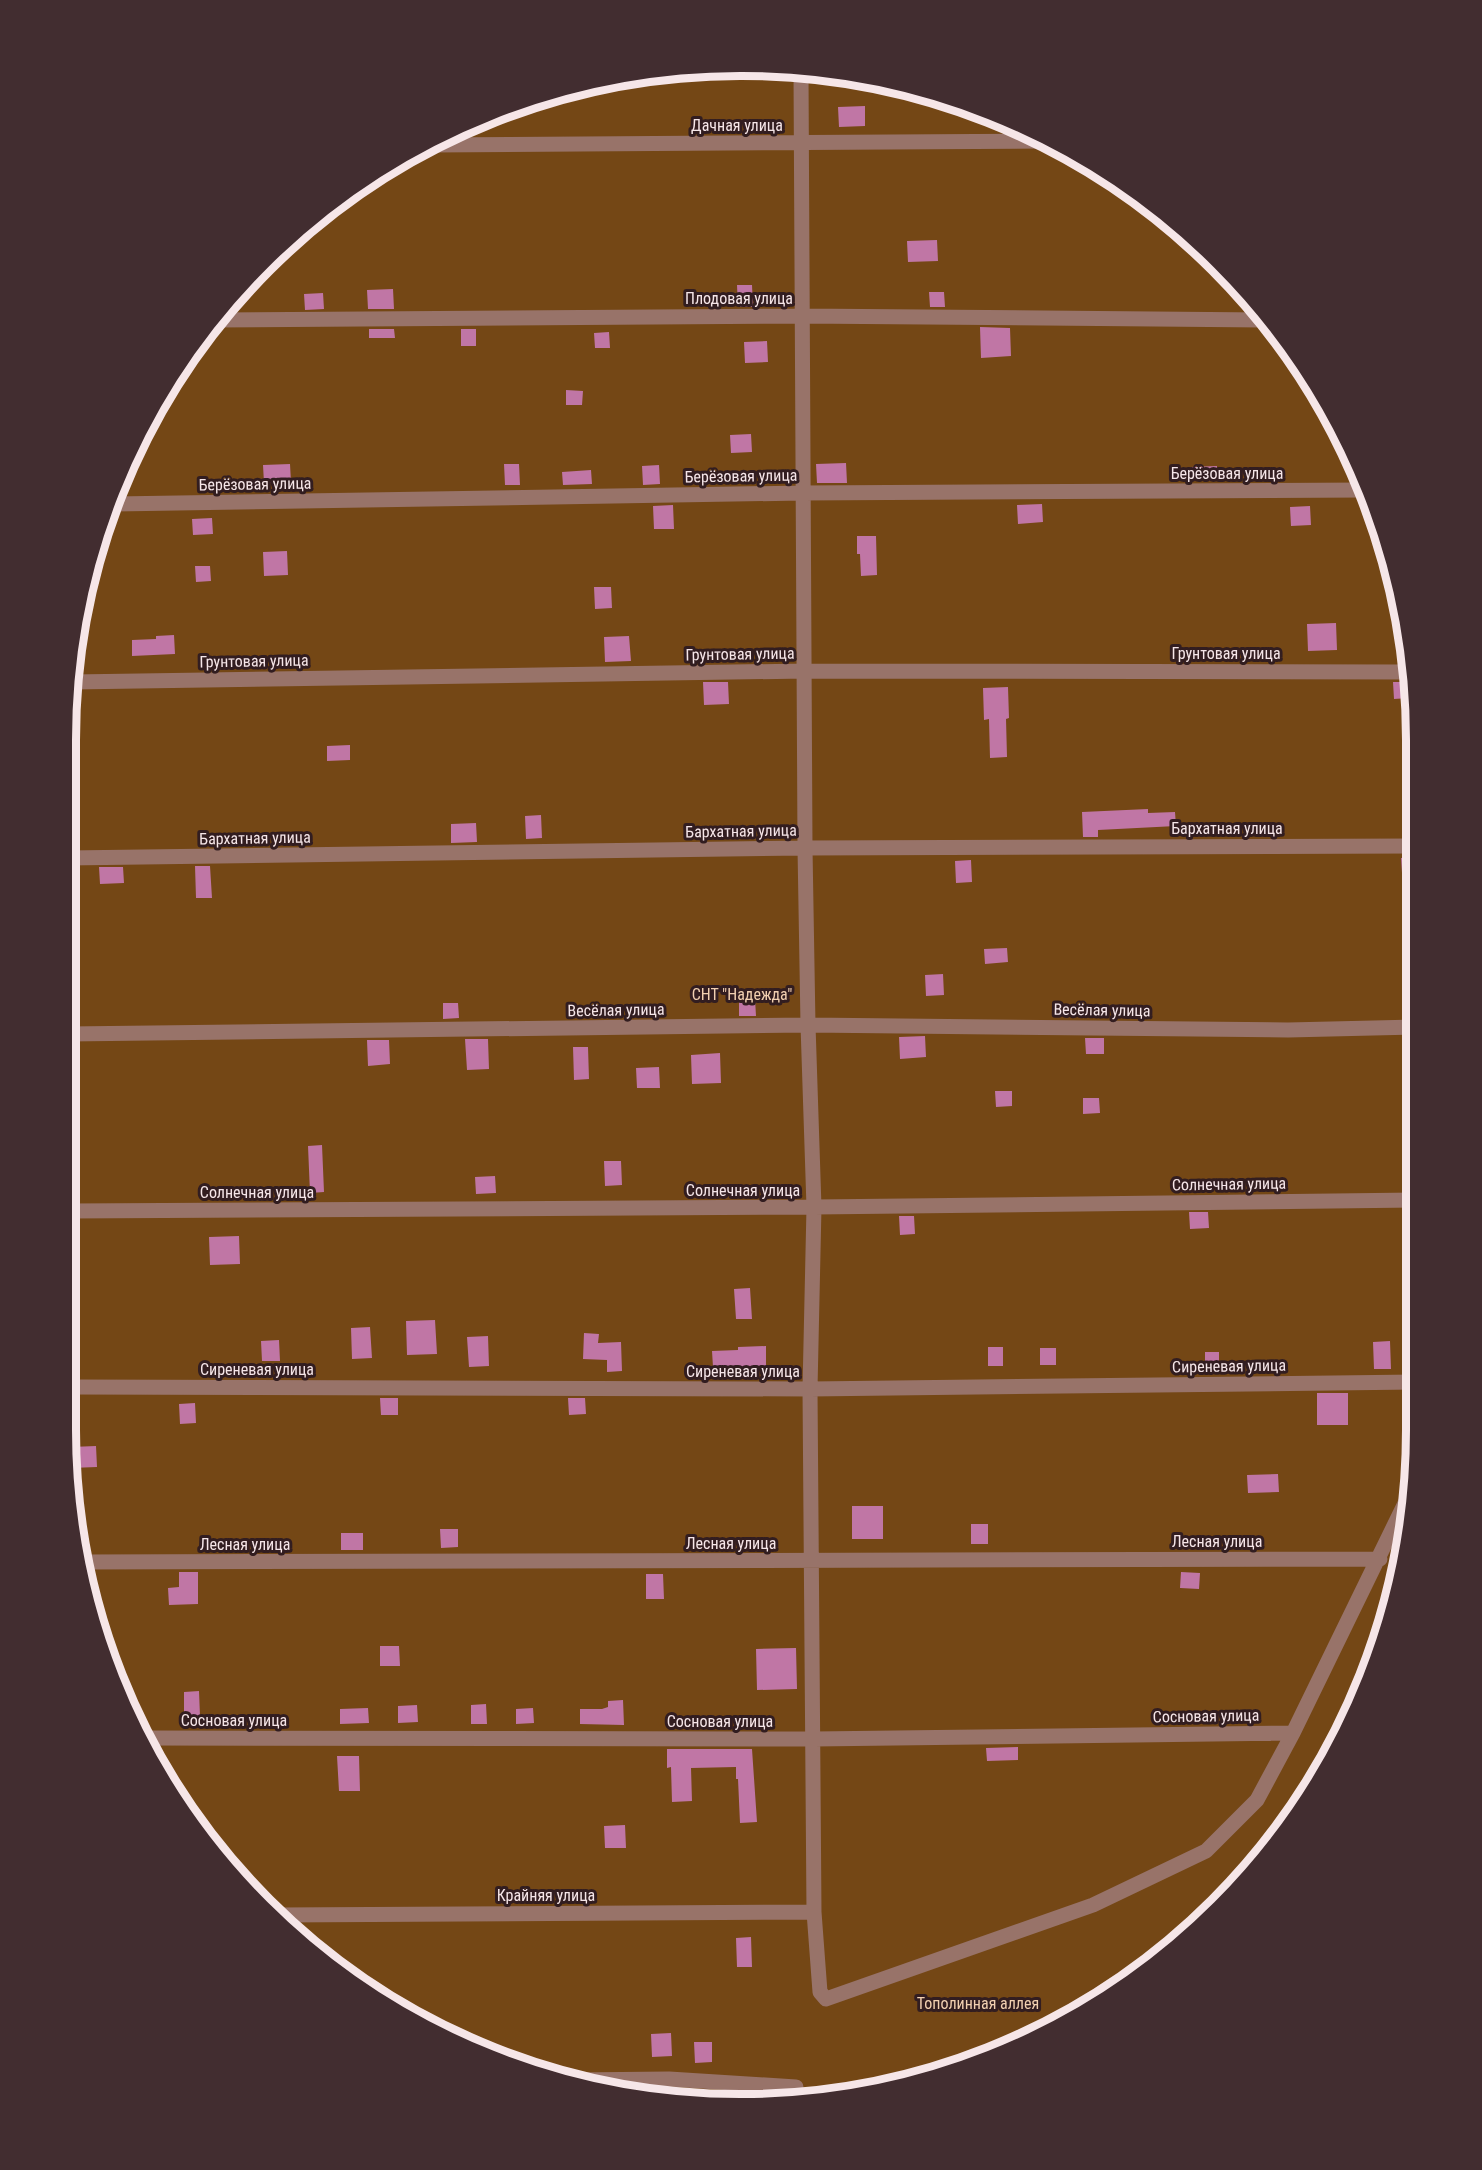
<svg xmlns="http://www.w3.org/2000/svg" width="1482" height="2170" viewBox="0 0 1482 2170" font-family="'Roboto Condensed',sans-serif">
	<rect width="100%" height="100%" fill="#3d262a"/>
	<!-- green -->
	<path fill="#744715" d="M741,66L872,79L999,117L1116,180L1218,263L1302,366L1364,482L1403,609L1416,741V1429L1403,1560L1346,1728L1302,1804L1219,1906L1078,2014L999,2053L873,2091L697,2103L609,2091L483,2053L330,1964L234,1874L180,1804L102,1646L72,1517L66,741L79,610L136,442L205,330L263,264L366,180L482,118L609,79Z"/>
	<!-- building -->
	<path fill="#c076a5" d="M865,106V126L839,127L838,107Z
		M937,240L938,261L908,262L907,241Z
		M737,285H752L753,307H738Z
		M393,289L394,309H368L367,290Z
		M929,292H944L945,307H930Z
		M323,293L324,309L305,310L304,294Z
		M980,327L1010,328L1011,356L981,358Z
		M369,329H394L395,338H369Z
		M461,329H476V346H461Z
		M609,332L610,348H595L594,333Z
		M767,341L768,362L745,363L744,342Z
		M566,390L583,391L582,405H566Z
		M751,434L752,452L731,453L730,435Z
		M846,463L847,483H817L816,464Z
		M290,464L291,482L264,483L263,465Z
		M504,464H519L520,485H505Z
		M659,465L660,484L643,485L642,466Z
		M1217,466V481H1191V467Z
		M591,470L592,484L563,485L562,472Z
		M1042,504L1043,522L1018,524L1017,505Z
		M673,505L674,529H654L653,506Z
		M1310,506L1311,525L1291,526L1290,507Z
		M212,518L213,534L193,535L192,519Z
		M857,536H876L877,575L861,576L860,554H857Z
		M287,551L288,575L264,576L263,552Z
		M195,566H210L211,581L196,582Z
		M594,587H611L612,608L595,609Z
		M1336,623L1337,650L1308,651L1307,624Z
		M174,635L175,654L132,656V640L156,639V636Z
		M629,636L631,661L605,662L604,637Z
		M703,682H728L729,704L704,705Z
		M1393,682H1408L1409,698L1394,699Z
		M1008,687L1009,718L1006,719L1007,757L990,758L989,719L984,720L983,688Z
		M350,745V760L327,761V746Z
		M1148,809V813L1175,812L1176,826L1098,830V837H1083L1082,812Z
		M541,815L542,838L526,839L525,816Z
		M476,823L477,842L451,843V824Z
		M1415,857L1416,873H1402L1401,858Z
		M971,860L972,882L956,883L955,861Z
		M195,866H210L212,898H196Z
		M99,867H123L124,883L100,884Z
		M1007,948L1008,962L985,964L984,949Z
		M943,974L944,995L926,996L925,975Z
		M755,999L756,1016H739V1000Z
		M443,1003H458L459,1018L443,1019Z
		M925,1036L926,1057L900,1059L899,1037Z
		M1085,1038H1104V1054H1086Z
		M465,1039H488L489,1069L467,1070Z
		M367,1040H389L390,1064L368,1066Z
		M573,1047H588L589,1079L574,1080Z
		M720,1053L721,1083L692,1084L691,1055Z
		M659,1067L660,1088H637L636,1068Z
		M995,1091H1012V1106L996,1107Z
		M1083,1098H1099L1100,1113L1083,1114Z
		M322,1145L324,1192L310,1193L308,1146Z
		M604,1161H621L622,1185L605,1186Z
		M495,1176L496,1193L476,1194L475,1177Z
		M1189,1212H1208L1209,1228L1190,1229Z
		M899,1216H914L915,1234L900,1235Z
		M239,1236L240,1264L210,1265L209,1237Z
		M750,1288L752,1319H736L734,1289Z
		M435,1320L437,1354L407,1355L406,1321Z
		M370,1327L372,1358L352,1359L351,1328Z
		M584,1333L599,1334L598,1343L621,1342L622,1371L607,1372V1360L583,1359Z
		M488,1336L489,1366L469,1367L467,1337Z
		M279,1340L280,1361H262L261,1341Z
		M1390,1341L1391,1369H1374L1373,1342Z
		M766,1346V1370L739,1371V1367H713L712,1351L738,1350V1347Z
		M988,1347H1003V1366H988Z
		M1040,1348H1056V1365H1040Z
		M1205,1352H1219V1370H1205Z
		M1317,1393H1348V1425H1317Z
		M380,1398H398V1415H381Z
		M568,1398H585L586,1414L569,1415Z
		M195,1403L196,1423L180,1424L179,1404Z
		M96,1446L97,1467L71,1468V1447Z
		M1278,1474L1279,1492L1248,1493L1247,1475Z
		M852,1506H883V1539H852Z
		M971,1524H988V1544H971Z
		M440,1529H458V1547L441,1548Z
		M341,1533H363V1550H341Z
		M179,1572H198V1604L169,1605L168,1588L179,1587Z
		M1181,1572L1200,1573L1199,1589L1180,1588Z
		M646,1574H663L664,1599H646Z
		M380,1646H399L400,1666H380Z
		M796,1648L797,1689L757,1690L756,1649Z
		M199,1691L200,1716H184V1692Z
		M623,1700L624,1725L580,1724V1709H602L608,1707V1701Z
		M486,1704L487,1724H471V1705Z
		M417,1705L418,1722L398,1723V1706Z
		M368,1708L369,1723L340,1724V1709Z
		M533,1708L534,1723L516,1724V1709Z
		M1018,1747V1760L987,1761L986,1748Z
		M667,1749H752L757,1822L740,1823L738,1779H736V1767L691,1768L692,1801L672,1802L671,1767L667,1768Z
		M337,1756H359L360,1791H339Z
		M625,1825L626,1848H605L604,1826Z
		M751,1937L752,1967H737L736,1938Z
		M671,2033L672,2056L652,2057L651,2034Z
		M694,2042H712V2062L695,2063Z"/>
	<g fill="none" stroke-linecap="round" stroke-linejoin="round">
		<!-- minor -->
		<path stroke="#987369" stroke-width="15" d="M801,72L805,848L808,1025L814,1207L810,1389L814,1912L820,1992L826,1999L1093,1905L1206,1851L1257,1800L1293,1733L1409,1495
			M431,145L1044,141
			M214,320L801,316L1264,320
			M115,504L802,493L1367,490
			M72,682L805,671L1409,672
			M67,858L805,848L1416,846
			M68,1034L808,1025L1288,1030L1416,1027
			M70,1211L814,1207L1416,1200
			M71,1387L810,1389L1416,1382
			M82,1562L1380,1559
			M147,1738L814,1739L1293,1733
			M277,1915L814,1912
			M573,2080L669,2079L796,2087L794,2096"/>
	</g>
	<g text-anchor="middle" dominant-baseline="central" stroke-width="6" stroke-linejoin="round" paint-order="stroke">
		<!-- street labels -->
		<g font-size="16" fill="#f6e6e8" stroke="#321d20">
			<text x="737" y="125">Дачная улица</text>
			<text x="739" y="298">Плодовая улица</text>
			<text x="1227" y="473">Берёзовая улица</text>
			<text transform="translate(741 476) rotate(-1)">Берёзовая улица</text>
			<text transform="translate(255 484) rotate(-1)">Берёзовая улица</text>
			<text x="1226" y="653">Грунтовая улица</text>
			<text transform="translate(740 654) rotate(-1)">Грунтовая улица</text>
			<text transform="translate(254 661) rotate(-1)">Грунтовая улица</text>
			<text x="1227" y="828">Бархатная улица</text>
			<text transform="translate(741 831) rotate(-1)">Бархатная улица</text>
			<text transform="translate(255 838) rotate(-1)">Бархатная улица</text>
			<text transform="translate(616 1010) rotate(-1)">Весёлая улица</text>
			<text transform="translate(1102 1010) rotate(1)">Весёлая улица</text>
			<text transform="translate(1229 1184) rotate(-1)">Солнечная улица</text>
			<text x="743" y="1190">Солнечная улица</text>
			<text x="257" y="1192">Солнечная улица</text>
			<text transform="translate(1229 1366) rotate(-1)">Сиреневая улица</text>
			<text x="257" y="1369">Сиреневая улица</text>
			<text x="743" y="1371">Сиреневая улица</text>
			<text x="1217" y="1541">Лесная улица</text>
			<text x="731" y="1543">Лесная улица</text>
			<text x="245" y="1544">Лесная улица</text>
			<text transform="translate(1206 1716) rotate(-1)">Сосновая улица</text>
			<text x="234" y="1720">Сосновая улица</text>
			<text x="720" y="1721">Сосновая улица</text>
			<text x="546" y="1895">Крайняя улица</text>
		</g>
		<!-- park labels -->
		<g font-size="16" fill="#f2d0b1" stroke="#321d20">
			<text x="742" y="994">СНТ "Надежда"</text>
			<text x="978" y="2003">Тополинная аллея</text>
		</g>
	</g>
	<!-- crop -->
	<path d="M0 0H1482V2170H0ZM740 76H742A664 664 0 0 1 1406 740V1430A664 664 0 0 1 742 2094H740A664 664 0 0 1 76 1430V740A664 664 0 0 1 740 76Z" fill="#422d30" fill-rule="evenodd"/>
	<path fill="none" stroke="#f6e6e8" stroke-width="8" d="M740 76H742A664 664 0 0 1 1406 740V1430A664 664 0 0 1 742 2094H740A664 664 0 0 1 76 1430V740A664 664 0 0 1 740 76Z"/>
</svg>
